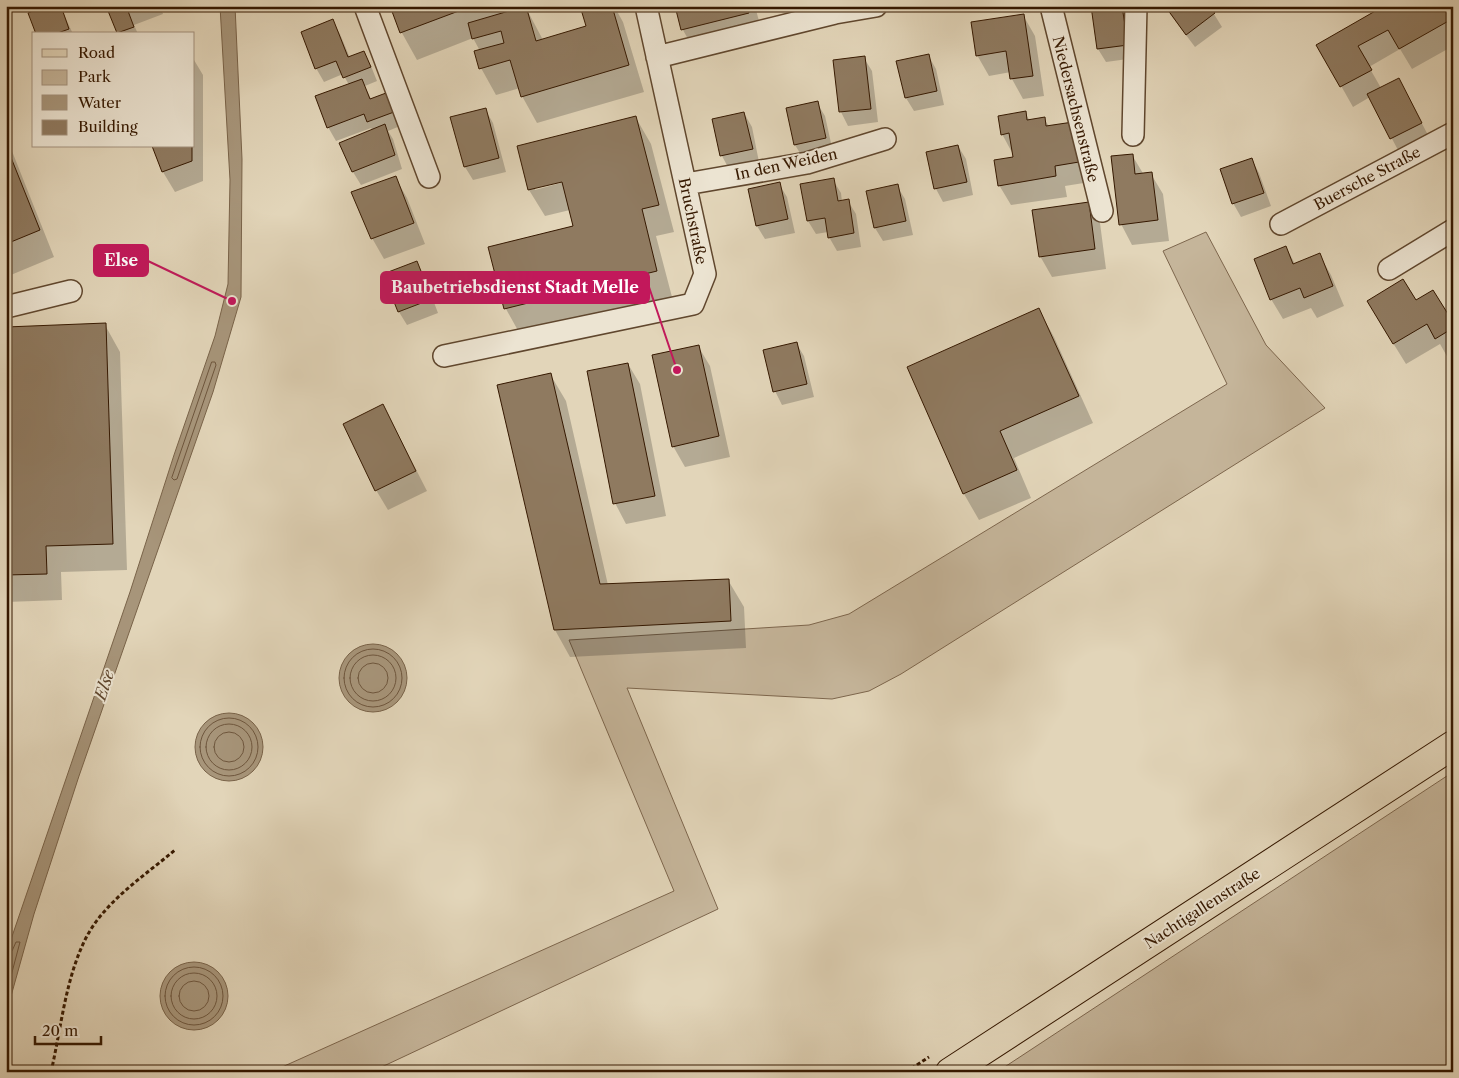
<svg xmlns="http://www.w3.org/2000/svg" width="1459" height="1078" viewBox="0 0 1459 1078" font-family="'Libre Caslon Text',serif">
	<rect width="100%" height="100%" fill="#e2d5b9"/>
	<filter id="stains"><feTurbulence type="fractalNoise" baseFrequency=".004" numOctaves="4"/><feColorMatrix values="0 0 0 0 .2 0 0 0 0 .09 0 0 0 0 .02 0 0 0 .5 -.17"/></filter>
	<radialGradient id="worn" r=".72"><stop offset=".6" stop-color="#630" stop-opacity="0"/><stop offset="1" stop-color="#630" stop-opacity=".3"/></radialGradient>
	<!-- green -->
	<path fill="#c5b59a" stroke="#7d664d" d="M1206,232L1266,345L1325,408L901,674L869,691L832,699L627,688L718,909L371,1072H271L674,891L569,640L809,625L849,614L1227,384L1163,251Z
		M1453,772V1072H997Z"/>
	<!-- water -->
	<path fill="#a7957a" stroke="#796349" d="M220,6H235L242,159L241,297L213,392L79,776L34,914L6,1014V954L130,592L174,455L215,336L228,284L230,180Z
		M339 678a34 34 0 1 1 68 0a34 34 0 1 1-68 0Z
		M195 747a34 34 0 1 1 68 0a34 34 0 1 1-68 0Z
		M160 996a34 34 0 1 1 68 0a34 34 0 1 1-68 0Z"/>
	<!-- shadow -->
	<path fill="#0003" fill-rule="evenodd" d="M60,6L73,34H38Z
		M108,6H160L163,14L134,25L138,34H119Z
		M392,6H515L516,11L526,8L543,40L588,27L582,6H614L623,22L644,92L537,123L522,96L520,88L496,95L481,68L480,51L473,38L417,60L402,33Z
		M677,6H755L764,40L698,57L683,30Z
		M1099,6H1123L1129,17L1135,58L1106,62L1098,49Z
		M1164,6H1209L1222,27L1195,47Z
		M1443,6L1453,23V46L1412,69L1400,49L1369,67L1381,88L1406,93L1429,137L1399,152L1370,97L1353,107L1318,45Z
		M1023,15L1035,36L1044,96L1023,99L1012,79L1011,72L989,76L977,55Z
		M332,20L340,34L350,58L363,52L371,66L377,81L365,86L371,99L386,94L400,126L388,131L393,139L402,169L361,185L353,172L341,143L373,131L371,128L336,141L328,127L349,85L343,74L324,82L316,68Z
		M928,55L936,69L944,105L914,111L906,98L898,62Z
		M864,58L872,71L878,122L848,126L841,112L834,62Z
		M194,60L203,75V181L175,192L163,172L153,146H194Z
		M817,103L825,116L833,152L803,158L795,145L787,109Z
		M485,109L493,123L506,172L473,180L465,167L452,118Z
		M744,113L752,127L759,162L729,169L722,156L714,120Z
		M1025,113L1030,121L1044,119L1049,126L1072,123L1090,182L1065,186L1067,197L1011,205L999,185L1015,158L1002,134Z
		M636,118L651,144L674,232L656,236L672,297L521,336L506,309L490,248L574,226L570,210L545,216L529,190L519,147ZM567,179L568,181L535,190V187Z
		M6,136L54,257L6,277Z
		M958,146L966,159L973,195L943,202L936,189Z
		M1453,153V162L1449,155Z
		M1132,155L1144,175L1151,174L1163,194L1169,241L1132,245L1121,224Z
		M1252,160L1259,173L1271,206L1241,217L1233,203Z
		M395,177L407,198L425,244L384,259L372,238Z
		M833,180L841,193L842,202L848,201L856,214L861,247L837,251L829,237L828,232L816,234L808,221L802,185Z
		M779,184L787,197L795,233L765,239L757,226L749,190Z
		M897,186L905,199L913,235L883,241L875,228L868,192Z
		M1088,203L1100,223L1106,269L1052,277L1040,256Z
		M1286,247L1295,264L1319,254L1331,275L1344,306L1317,318L1311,308L1283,319L1271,299Z
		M417,263L424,276L438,313L407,325L399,312L385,275Z
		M1416,302L1453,324V356L1448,358L1440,344L1406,364L1380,322Z
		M1039,310L1054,337L1093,423L1014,458L1031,498L979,520L964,494L908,368Z
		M105,325L120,352L127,570L61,572L62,600L6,602V328Z
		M796,343L804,356L814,397L782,405L775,391Z
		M698,346L710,366L730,457L685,467L673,446Z
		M628,364L640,384L666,516L626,524L615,503Z
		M550,374L566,401L608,585L728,580L744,607L746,648L570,657L555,630Z
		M383,405L427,491L388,510L376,490Z"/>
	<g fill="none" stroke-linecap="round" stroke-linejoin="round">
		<!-- shore -->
		<path stroke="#6e563d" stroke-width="1" d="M212,362H215L216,365L177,479L174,480L172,478Z
			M344 678a29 29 0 1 1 58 0a29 29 0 1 1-58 0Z
			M350 678a23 23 0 1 1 46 0a23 23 0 1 1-46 0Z
			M358 678a15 15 0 1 1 30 0a15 15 0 1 1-30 0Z
			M200 747a29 29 0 1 1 58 0a29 29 0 1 1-58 0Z
			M206 747a23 23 0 1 1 46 0a23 23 0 1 1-46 0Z
			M214 747a15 15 0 1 1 30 0a15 15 0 1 1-30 0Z
			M6,953L12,951L16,942H20L6,995
			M165 996a29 29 0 1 1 58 0a29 29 0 1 1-58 0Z
			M171 996a23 23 0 1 1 46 0a23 23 0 1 1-46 0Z
			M179 996a15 15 0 1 1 30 0a15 15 0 1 1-30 0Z"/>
	</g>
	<!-- building -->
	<path fill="#8f7a60" stroke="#351800" d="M45,6H61L69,29L55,34H36L28,13Z
		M106,6H141L128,11L134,27L117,33Z
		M390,6H472L400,33Z
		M526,6L536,41L586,26L580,6H612L629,65L521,97L510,60L479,69L474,51L504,43L501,31L472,39L468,23Z
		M675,6H747L749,13L681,30Z
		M1091,6H1122L1128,45L1097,49Z
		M1165,6H1210L1215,13L1186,35Z
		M1384,6H1445L1452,19L1399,49L1388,30L1358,46L1372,70L1340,87L1316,45Z
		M1024,14L1033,76L1010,79L1006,51L976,56L971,22Z
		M333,19L348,57L364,51L371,67L343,78L336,61L315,69L301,32Z
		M929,54L937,91L905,98L896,61Z
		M865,56L871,109L839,112L833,60Z
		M1399,78L1422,123L1390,139L1367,94Z
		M362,79L370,99L386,93L394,112L367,122L364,114L327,128L315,96Z
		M818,101L826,138L794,145L786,108Z
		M486,108L499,158L464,167L450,117Z
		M1026,111L1027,120L1045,117L1046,126L1073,122L1079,162L1055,166L1056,176L998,186L994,160L1013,157L1009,133L1001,135L998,116Z
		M744,112L753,149L720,156L712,119Z
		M636,116L659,205L642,209L657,271L504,309L488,247L573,226L562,182L528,190L517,146Z
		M385,124L395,155L352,172L339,143Z
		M6,145L40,230L6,244Z
		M958,145L967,182L934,189L926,152Z
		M152,146H192V161L162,172Z
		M1133,154L1135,174L1152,172L1158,220L1119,225L1111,156Z
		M1252,158L1264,193L1232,204L1220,169Z
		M396,176L414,223L371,239L351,192Z
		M834,178L838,201L849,199L854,233L828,238L825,218L807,221L800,184Z
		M780,182L788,219L756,226L748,189Z
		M898,184L906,221L874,228L866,191Z
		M1089,202L1095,249L1039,257L1032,210Z
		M1286,246L1293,264L1320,253L1333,286L1304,298L1300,288L1270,300L1254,259Z
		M417,261L432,299L398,312L383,274Z
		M1403,279L1416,300L1433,290L1453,322V328L1435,339L1427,324L1393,344L1367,301Z
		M1039,308L1079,396L1000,431L1017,470L963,494L907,367Z
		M106,323L113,544L46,546L47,574L6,575V327Z
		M797,342L807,384L773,392L763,350Z
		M699,345L719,436L672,447L652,355Z
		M628,363L655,496L613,504L587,371Z
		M551,373L600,584L729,579L731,621L554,630L497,385Z
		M383,404L416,471L375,491L343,424Z"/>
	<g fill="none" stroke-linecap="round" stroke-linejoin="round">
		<defs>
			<path id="minor" d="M365,6L429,177
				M1051,6L1102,211
				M657,57L835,13L876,6
				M1133,135L1136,6
				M686,184L807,163L885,139
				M1281,224L1453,133
				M1389,269L1453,230
				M6,307L71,291
				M444,356L693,304L705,274L646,6"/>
			<path id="major" d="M950,1072L1453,745"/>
		</defs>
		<!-- minor casing -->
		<use href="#minor" stroke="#60472e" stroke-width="24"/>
		<!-- major casing -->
		<use href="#major" stroke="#351800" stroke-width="30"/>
		<!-- path -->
		<path stroke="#351800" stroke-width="3" stroke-dasharray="4 2.5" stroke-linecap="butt" d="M51,1072C61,1029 65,982 84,942C102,903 143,877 175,850
			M906,1072L929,1057"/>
		<!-- minor -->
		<use href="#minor" stroke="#ece4d2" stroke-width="21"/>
		<!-- major -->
		<use href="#major" stroke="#e2d5b9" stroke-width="28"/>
	</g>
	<g text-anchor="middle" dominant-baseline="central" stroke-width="4" stroke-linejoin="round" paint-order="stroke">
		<!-- street labels -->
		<g font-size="15" fill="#351800" stroke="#ece4d2">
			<text transform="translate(1076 109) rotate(76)">Niedersachsenstraße</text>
			<text transform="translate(786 164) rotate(-12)">In den Weiden</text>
			<text transform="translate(1367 178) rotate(-28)">Buersche Straße</text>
			<text transform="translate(693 221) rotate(78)">Bruchstraße</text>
			<text transform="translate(1202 908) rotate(-33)">Nachtigallenstraße</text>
		</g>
		<!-- water labels -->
		<g font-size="16" font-style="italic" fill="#5d442b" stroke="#ece4d2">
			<text transform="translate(104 685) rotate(-72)">Else</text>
		</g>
	</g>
	<!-- callouts -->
	<path fill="none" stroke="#c2185b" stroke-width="2" d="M232 301L148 261M677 370L649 287"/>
	<g fill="#c2185b" stroke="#ece4d2" stroke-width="2">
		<circle cx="232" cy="301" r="5"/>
		<circle cx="677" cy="370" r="5"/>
	</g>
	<g fill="#c2185b" stroke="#c2185b" stroke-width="2">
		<rect x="94" y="245" width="54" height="31" rx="5"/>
		<rect x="381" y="272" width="268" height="31" rx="5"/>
	</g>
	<g font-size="16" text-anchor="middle" font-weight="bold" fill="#fff">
		<text x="121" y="266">Else</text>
		<text x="515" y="293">Baubetriebsdienst Stadt Melle</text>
	</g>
	<!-- margin -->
	<rect width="1459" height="1078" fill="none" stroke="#e2d5b9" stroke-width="25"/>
	<rect x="8" y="8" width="1444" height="1063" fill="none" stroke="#351800" stroke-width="2.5"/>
	<rect x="12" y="12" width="1434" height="1053" fill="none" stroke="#351800"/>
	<!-- legend -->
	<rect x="32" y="32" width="162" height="115" fill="#ece4d2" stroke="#a3927e"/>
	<rect x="42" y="49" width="25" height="8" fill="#e2d5b9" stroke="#a3927e"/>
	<text x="78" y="58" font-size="15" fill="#351800">Road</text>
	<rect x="42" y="70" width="25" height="15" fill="#c5b59a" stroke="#a3927e"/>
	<text x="78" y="82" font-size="15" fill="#351800">Park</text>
	<rect x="42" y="95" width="25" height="15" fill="#a7957a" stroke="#a3927e"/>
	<text x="78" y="108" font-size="15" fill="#351800">Water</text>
	<rect x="42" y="120" width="25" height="15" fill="#8f7a60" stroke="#a3927e"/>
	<text x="78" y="132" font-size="15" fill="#351800">Building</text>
	<!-- scale -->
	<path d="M35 1036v8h66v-8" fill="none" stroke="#351800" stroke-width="2.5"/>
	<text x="42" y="1036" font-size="15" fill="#351800" stroke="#ece4d2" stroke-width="4" paint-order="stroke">20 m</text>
	<rect width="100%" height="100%" filter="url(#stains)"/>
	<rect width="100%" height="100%" fill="url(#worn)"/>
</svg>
